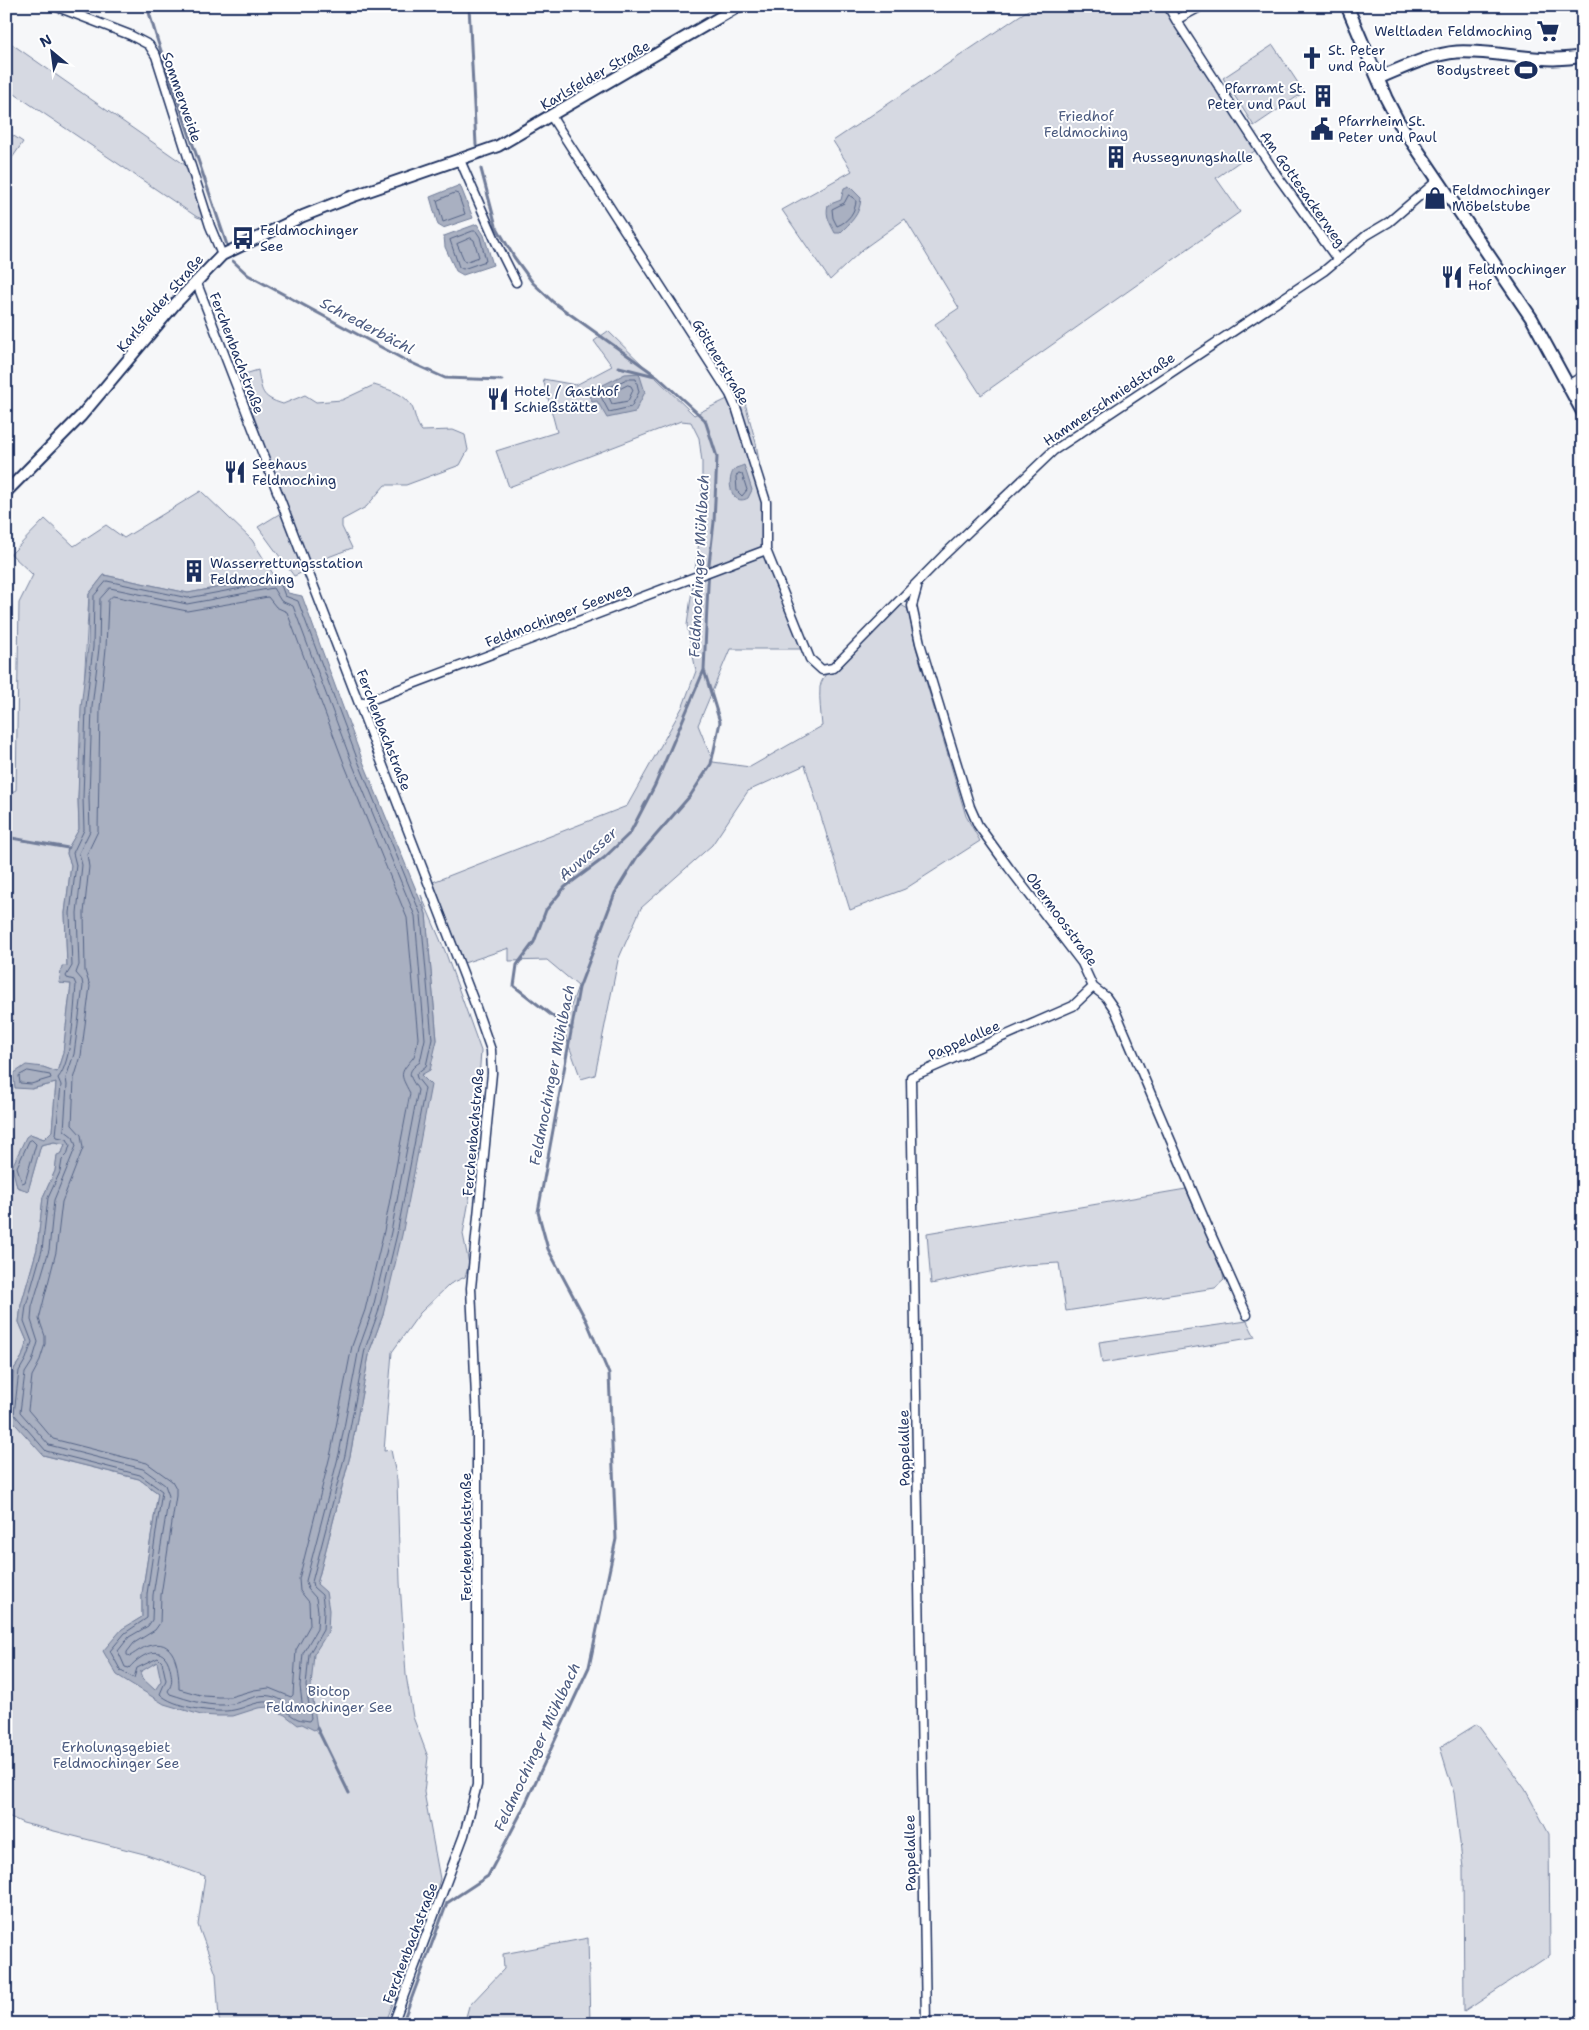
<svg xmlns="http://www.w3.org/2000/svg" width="1589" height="2030" viewBox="0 0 1589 2030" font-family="'Shantell Sans',sans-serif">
	<rect width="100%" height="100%" fill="#f6f7f9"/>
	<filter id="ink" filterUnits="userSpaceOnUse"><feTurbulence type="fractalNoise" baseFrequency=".02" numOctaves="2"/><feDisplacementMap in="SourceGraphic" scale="10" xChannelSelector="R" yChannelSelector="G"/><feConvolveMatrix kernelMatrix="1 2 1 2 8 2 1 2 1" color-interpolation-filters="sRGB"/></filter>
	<g filter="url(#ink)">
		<!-- green -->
		<path fill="#d6d9e2" stroke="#7884a0" d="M1034,6H1164L1256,150L1216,178L1240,212L981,395L935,324L959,308L905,219L863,249L830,280L782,210L852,171L833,141Z
			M6,40L191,169L207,220L197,217L6,88Z
			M1273,45L1304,92L1254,126L1223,78Z
			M6,131L23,142L6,167Z
			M608,331L694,415L742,392L756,443L765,500L764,550L802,649H730L698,725L713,762L750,767L822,726C821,714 819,699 820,687C823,665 882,619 901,605L908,609L916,648L966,816L980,841L905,889L850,910L805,765L748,791L712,845L641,908L618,960L595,1075L581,1079L563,1029L578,986L547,960L509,961V948L464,963L433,882L627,806L683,706L696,671L687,625L699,542L702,497V462L699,438L691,422L681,421L509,487L496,451L557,432L543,379L576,385L612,366L594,341Z
			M258,370C262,391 260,397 283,404L305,395L316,402L342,400L374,385C389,390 406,393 413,409C416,418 416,423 422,431L453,430L465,435L468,450L460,465L406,485H385L366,507L342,520V527L352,548L310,564L301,573L294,576L258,527L284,511L232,378Z
			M201,491L252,540L275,577L188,593L104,575L89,594L78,798L79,830L68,848L67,853L71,865L65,913L67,966L59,983L71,984L63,1053L57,1072L43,1067L31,1089L56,1083L52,1131L44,1139L30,1134L17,1187L28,1190L41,1145L54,1142L65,1144L62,1153L57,1156L55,1171L43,1197L37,1249L21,1305L19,1322L27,1341L22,1357L14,1369L43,1455L139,1479L158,1493L142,1594V1617L130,1625L317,1584L350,1456L370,1350L383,1315L421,1075L437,1040L426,914L421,895L445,951L481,1051L471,1189L463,1234L469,1264L465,1277L450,1284L420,1313L392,1352L384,1451L391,1450L397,1480L400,1582L406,1675L413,1717L428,1757L424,1792L440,1879L435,1897L385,2024H221L219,2019L216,1974L198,1925L205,1876L144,1854L23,1823L6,1815V795L16,790L19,603L33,575L11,554L45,519L74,546L106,525L124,538Z
			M1186,1189L1222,1270L1224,1280L1215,1288L1066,1311L1059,1263L1024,1265L931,1284L927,1233Z
			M1247,1321L1255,1337L1102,1363L1099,1342Z
			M1477,1724L1525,1789L1549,1834L1550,1955L1464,2012L1463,1868L1454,1793L1440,1747Z
			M588,1938L590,2024H464L469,2006L504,1969L503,1954Z"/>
		<!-- water -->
		<path fill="#a9b0c1" stroke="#707c99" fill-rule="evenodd" d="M460,185L473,218L443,228L438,225L430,197Z
			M849,186L861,198C860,215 851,222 840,233H835C830,223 825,216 828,205L841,200L844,188Z
			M477,224L484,235L493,265L463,275L456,271L445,247L444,236Z
			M639,373L645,392L635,412L607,418L597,401L592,402L589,392L625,374Z
			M744,465L752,490L748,498C730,508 725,476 736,468C739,467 742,466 744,465Z
			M104,575L188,593L275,577L285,581L288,593L302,596L362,759L426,914L437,1040L430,1070L421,1075L431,1085L402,1235L383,1315L370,1350L350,1456L317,1584L326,1592L329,1610L328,1632L314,1654L311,1686L317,1728L314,1730L302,1724L298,1725L285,1715L268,1707L258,1708L233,1716H217L201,1715L164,1704L117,1675L103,1651L122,1629L142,1617V1594L158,1493L139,1479L43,1455L8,1416L14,1369L22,1357L27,1341L19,1322L21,1305L37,1249L43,1197L55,1171L57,1155L62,1153L65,1144L54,1142L41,1145L28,1191L17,1187L12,1167L26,1137L30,1134L44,1139L52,1131L56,1083L31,1089L15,1088L13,1074L26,1065L43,1067L57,1072L63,1053L71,984L59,983L62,966H67L65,913L71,865L67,854L68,848L79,829L78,798L81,707L88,647L89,594ZM157,1662L161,1681L155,1690L142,1678L140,1672Z"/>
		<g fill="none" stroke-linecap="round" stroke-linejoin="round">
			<!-- shore -->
			<path stroke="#546386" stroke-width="1" d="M455,193L458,194L465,214L443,222L437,201Z
				M849,195L856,200C856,211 848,222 837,226L833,218L832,209L844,203Z
				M473,231H476L480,237L486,261L463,269L459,267L450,240Z
				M471,238L474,240L479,257L465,262L457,244Z
				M627,379H636L639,392L631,407L609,412L599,393Z
				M628,385L631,386L633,390L628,401L612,404L608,395Z
				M739,473L742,474L747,490L742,496L737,491L736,477Z
				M107,581L188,598L274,582L281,585L285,596L298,601L358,761L421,915L432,1039L426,1066L416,1074L417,1078L425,1088L397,1234L378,1313L365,1349L345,1455L312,1582L313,1587L322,1595L324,1610L323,1630L309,1654L306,1686L311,1718L309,1721C305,1720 301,1720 298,1719C288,1715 280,1703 268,1702C256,1701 245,1708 234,1710C216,1714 172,1707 160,1694L166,1680L162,1662L158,1658L137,1668L134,1678L121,1671L110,1651L125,1633L147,1618V1594L162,1491L140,1475L46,1451L14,1414L19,1371L26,1359L32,1342L24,1321L26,1306L42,1250L48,1198L60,1172L62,1160L67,1155L70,1145L67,1139L57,1137L56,1135L61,1085L58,1078C72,1062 74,1008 76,985L74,980L67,978L66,976L72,966L70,913L76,865L73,853L84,830L83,798L86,707L93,647L94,596Z
				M110,588L187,604L273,588L281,601L293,606L352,763L415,916L425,1039L420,1062C404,1073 411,1077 418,1090L391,1232L372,1312L359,1348L339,1454L306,1581L308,1589L316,1598L318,1611L317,1629L303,1653L300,1686L303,1710L301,1712C291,1707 282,1698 270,1696C257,1693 244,1702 232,1704C211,1708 189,1700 170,1694L168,1691C173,1683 172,1678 170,1668C164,1642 142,1653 129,1668L125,1667L118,1651L129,1637L148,1626L152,1620L153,1595L169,1496L165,1485L143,1469L49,1445L20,1412L25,1373L32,1362L38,1342L31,1320L32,1307L49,1250L54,1200L76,1146L73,1137L64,1130L67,1085L66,1078L74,1054L83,986L82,980L76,973L79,965L77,913L82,865L79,853L90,831L89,798L92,707L99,648L100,599Z
				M113,596L187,611L268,597L276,607L287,612L345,766L407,918L418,1038C417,1044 416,1054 413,1058C399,1074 400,1074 410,1093L384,1231L365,1310L352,1346L331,1452L299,1579L300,1591L309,1602L310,1625L296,1650L293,1695L291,1697L269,1688L254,1690L230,1697H218L204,1696L179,1689C179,1673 177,1639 152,1645C144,1646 137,1652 130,1656L127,1655V1652L134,1643L155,1630L160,1623L161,1595L176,1496V1488L172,1481L147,1463L53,1439L28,1410L32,1376L39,1363L45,1344V1336L39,1319L56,1252L62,1202L83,1148L81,1135L72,1125L74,1079L81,1056L90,986L85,971L84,913L89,867L87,854L98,831L100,708L106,648L108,601Z
				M28,1071L50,1075L51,1078L31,1084L20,1083L19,1076Z
				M32,1140L36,1144L25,1182L22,1183L17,1167L29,1141Z"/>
			<!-- stream -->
			<path stroke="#707c99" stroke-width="3" d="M147,6L158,42L227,245
				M469,6L476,145
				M233,261L248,275L403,359L445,378L502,380
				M619,367L655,376
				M6,837L68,848
				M572,1029L564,1025L514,986L517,965L534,942L546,910L565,887L604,858L630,833L655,785L704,670
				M317,1728L349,1793
				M402,2024L447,1903L488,1876L522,1811L589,1667L616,1539L609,1374L587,1322L548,1249L538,1212L579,988L615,893L637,857L690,796L711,764L720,722L704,670L709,564L714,522L717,457L705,420L658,377L553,302L533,283L514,257L496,226L481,169"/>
			<defs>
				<path id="minor" d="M55,6L130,35L149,45L156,56L210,226L222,255
					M1168,6L1176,20L1276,174L1337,259
					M1176,20L1202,6
					M551,116L730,394L737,410L766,502V550L810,659L822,670L833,668L944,555L1053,451L1324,271L1367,235L1389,222L1438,180
					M460,160L496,242L516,282
					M196,281L473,999L491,1050L492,1073L471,1288L477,1420V1785L464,1835L393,2024
					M1568,385L1583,376
					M917,588L912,606L920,643L970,807L978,825L1009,868L1082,963L1093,987L1106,997L1115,1010L1209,1230L1247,1315
					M360,704L766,550
					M926,2024L911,1077L1073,1006L1093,987"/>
				<path id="tertiary" d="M6,492L81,416L175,304L222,255L303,216L351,197L498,146L739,6"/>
				<path id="secondary" d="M1347,6L1386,98L1398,121L1532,319L1583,413
					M1378,78C1403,68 1430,54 1457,52C1499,50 1542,65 1583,56"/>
			</defs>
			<!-- minor casing -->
			<use href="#minor" stroke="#1b2f5e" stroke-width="11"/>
			<!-- tertiary casing -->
			<use href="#tertiary" stroke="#1b2f5e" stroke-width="14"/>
			<!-- secondary casing -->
			<use href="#secondary" stroke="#1b2f5e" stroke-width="15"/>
			<!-- minor -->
			<use href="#minor" stroke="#fff" stroke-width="8"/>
			<!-- tertiary -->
			<use href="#tertiary" stroke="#fff" stroke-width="10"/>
			<!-- secondary -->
			<use href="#secondary" stroke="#fff" stroke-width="11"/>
		</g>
	</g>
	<!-- icons -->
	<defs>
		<symbol id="supermarket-bare" viewBox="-9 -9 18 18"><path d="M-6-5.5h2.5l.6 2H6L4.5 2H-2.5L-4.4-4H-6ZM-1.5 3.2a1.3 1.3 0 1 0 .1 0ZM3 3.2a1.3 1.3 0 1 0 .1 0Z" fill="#1b2f5e" stroke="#fff" stroke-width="2.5" paint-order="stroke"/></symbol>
		<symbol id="church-bare" viewBox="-9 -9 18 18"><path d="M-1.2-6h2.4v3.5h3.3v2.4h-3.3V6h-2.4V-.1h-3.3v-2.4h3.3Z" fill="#1b2f5e" stroke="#fff" stroke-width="2.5" paint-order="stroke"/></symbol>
		<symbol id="stadium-bare" viewBox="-9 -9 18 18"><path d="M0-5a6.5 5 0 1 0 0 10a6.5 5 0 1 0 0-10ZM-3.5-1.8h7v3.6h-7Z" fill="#1b2f5e" stroke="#fff" stroke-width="2.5" paint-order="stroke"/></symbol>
		<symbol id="building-bare" viewBox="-9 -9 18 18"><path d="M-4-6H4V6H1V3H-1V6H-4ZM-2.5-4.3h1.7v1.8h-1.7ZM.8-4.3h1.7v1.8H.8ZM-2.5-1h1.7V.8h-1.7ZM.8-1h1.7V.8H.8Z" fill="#1b2f5e" stroke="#fff" stroke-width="2.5" paint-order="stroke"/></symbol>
		<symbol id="civic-bare" viewBox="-9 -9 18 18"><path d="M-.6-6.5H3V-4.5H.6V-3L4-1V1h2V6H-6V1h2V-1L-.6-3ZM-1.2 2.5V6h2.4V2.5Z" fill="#1b2f5e" stroke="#fff" stroke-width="2.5" paint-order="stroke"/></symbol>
		<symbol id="shop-bare" viewBox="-9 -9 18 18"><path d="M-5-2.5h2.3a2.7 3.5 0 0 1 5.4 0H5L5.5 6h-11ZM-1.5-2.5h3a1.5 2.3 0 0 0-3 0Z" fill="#1b2f5e" stroke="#fff" stroke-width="2.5" paint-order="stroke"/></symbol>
		<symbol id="bus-bare" viewBox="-9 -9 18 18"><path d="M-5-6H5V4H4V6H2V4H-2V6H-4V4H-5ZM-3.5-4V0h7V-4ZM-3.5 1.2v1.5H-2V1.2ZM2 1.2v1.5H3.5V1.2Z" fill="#1b2f5e" stroke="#fff" stroke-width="2.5" paint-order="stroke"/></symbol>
		<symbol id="restaurant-bare" viewBox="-9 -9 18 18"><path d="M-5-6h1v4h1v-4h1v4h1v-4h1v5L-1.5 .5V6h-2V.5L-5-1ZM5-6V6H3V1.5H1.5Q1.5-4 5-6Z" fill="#1b2f5e" stroke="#fff" stroke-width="2.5" paint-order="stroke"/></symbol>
	</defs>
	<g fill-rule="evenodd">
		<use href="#supermarket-bare" x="1532" y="15" width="32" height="32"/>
		<use href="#church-bare" x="1296" y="42" width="32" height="32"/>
		<use href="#stadium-bare" x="1510" y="54" width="32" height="32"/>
		<use href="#building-bare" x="1307" y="80" width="32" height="32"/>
		<use href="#civic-bare" x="1306" y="113" width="32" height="32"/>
		<use href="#building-bare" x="1100" y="141" width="32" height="32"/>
		<use href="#shop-bare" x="1419" y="182" width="32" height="32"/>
		<use href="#bus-bare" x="227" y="222" width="32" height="32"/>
		<use href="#restaurant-bare" x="1436" y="261" width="32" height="32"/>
		<use href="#restaurant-bare" x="482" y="383" width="32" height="32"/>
		<use href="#restaurant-bare" x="219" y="456" width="32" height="32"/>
		<use href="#building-bare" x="178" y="555" width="32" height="32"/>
	</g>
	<g text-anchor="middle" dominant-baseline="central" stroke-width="4" stroke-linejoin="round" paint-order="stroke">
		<!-- poi labels -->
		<g font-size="14" fill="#1b2f5e" stroke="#fff" text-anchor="start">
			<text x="1532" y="31" text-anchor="end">Weltladen Feldmoching</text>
			<text x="1328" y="50">St. Peter<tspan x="1328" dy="16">und Paul</tspan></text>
			<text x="1510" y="70" text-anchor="end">Bodystreet</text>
			<text x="1306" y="88" text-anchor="end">Pfarramt St.<tspan x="1306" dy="16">Peter und Paul</tspan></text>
			<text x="1338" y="121">Pfarrheim St.<tspan x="1338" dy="16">Peter und Paul</tspan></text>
			<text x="1132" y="157">Aussegnungshalle</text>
			<text x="1452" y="190">Feldmochinger<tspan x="1452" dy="16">Möbelstube</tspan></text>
			<text x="260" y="230">Feldmochinger<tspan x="260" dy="16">See</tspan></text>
			<text x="1468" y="269">Feldmochinger<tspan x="1468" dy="16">Hof</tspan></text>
			<text x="514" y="391">Hotel / Gasthof<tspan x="514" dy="16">Schießstätte</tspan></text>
			<text x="252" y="464">Seehaus<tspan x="252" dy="16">Feldmoching</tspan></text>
			<text x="210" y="563">Wasserrettungsstation<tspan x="210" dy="16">Feldmoching</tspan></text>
		</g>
		<!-- street labels -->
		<g font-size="14" fill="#1b2f5e" stroke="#fff">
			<text transform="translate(595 75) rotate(-30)">Karlsfelder Straße</text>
			<text transform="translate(182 97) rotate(71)">Sommerweide</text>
			<text transform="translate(1303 189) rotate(55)">Am Gottesackerweg</text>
			<text transform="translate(160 303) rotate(-49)">Karlsfelder Straße</text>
			<text transform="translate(237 353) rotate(69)">Ferchenbachstraße</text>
			<text transform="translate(721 362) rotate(59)">Göttnerstraße</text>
			<text transform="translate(1109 399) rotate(-34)">Hammerschmiedstraße</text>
			<text transform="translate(558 615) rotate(-21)">Feldmochinger Seeweg</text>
			<text transform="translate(384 730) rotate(69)">Ferchenbachstraße</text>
			<text transform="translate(1062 919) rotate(54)">Obermoosstraße</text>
			<text transform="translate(964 1040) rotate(-24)">Pappelallee</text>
			<text transform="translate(473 1132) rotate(-85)">Ferchenbachstraße</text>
			<text transform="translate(904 1448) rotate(-91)">Pappelallee</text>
			<text transform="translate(466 1537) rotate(-90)">Ferchenbachstraße</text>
			<text transform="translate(910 1853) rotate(-91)">Pappelallee</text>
			<text transform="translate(410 1943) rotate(-69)">Ferchenbachstraße</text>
		</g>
		<!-- park labels -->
		<g font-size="14" fill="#4a5a7f" stroke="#fff">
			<text x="1086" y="116">Friedhof<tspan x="1086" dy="16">Feldmoching</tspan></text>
			<text x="329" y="1691">Biotop<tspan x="329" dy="16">Feldmochinger See</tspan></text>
			<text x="116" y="1747">Erholungsgebiet<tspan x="116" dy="16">Feldmochinger See</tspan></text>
		</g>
		<!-- water labels -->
		<g font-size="15" font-style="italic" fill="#4d5c81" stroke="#fff">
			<text transform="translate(367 326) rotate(28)">Schrederbächl</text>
			<text transform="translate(699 566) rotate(-87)">Feldmochinger Mühlbach</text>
			<text transform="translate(588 854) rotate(-41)">Auwasser</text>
			<text transform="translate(552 1075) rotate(-79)">Feldmochinger Mühlbach</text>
			<text transform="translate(537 1747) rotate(-65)">Feldmochinger Mühlbach</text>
		</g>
	</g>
	<!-- margin -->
	<rect width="1589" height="2030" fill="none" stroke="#fff" stroke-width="25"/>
	<rect x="12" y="12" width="1564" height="2005" fill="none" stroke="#1b2f5e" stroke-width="2" filter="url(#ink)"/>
	<!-- north arrow -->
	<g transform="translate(52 52) rotate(331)" stroke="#ffffff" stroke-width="4" paint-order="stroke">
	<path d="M0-4L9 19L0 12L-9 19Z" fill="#1b2f5e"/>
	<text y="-8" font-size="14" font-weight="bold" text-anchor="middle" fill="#1b2f5e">N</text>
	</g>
</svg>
